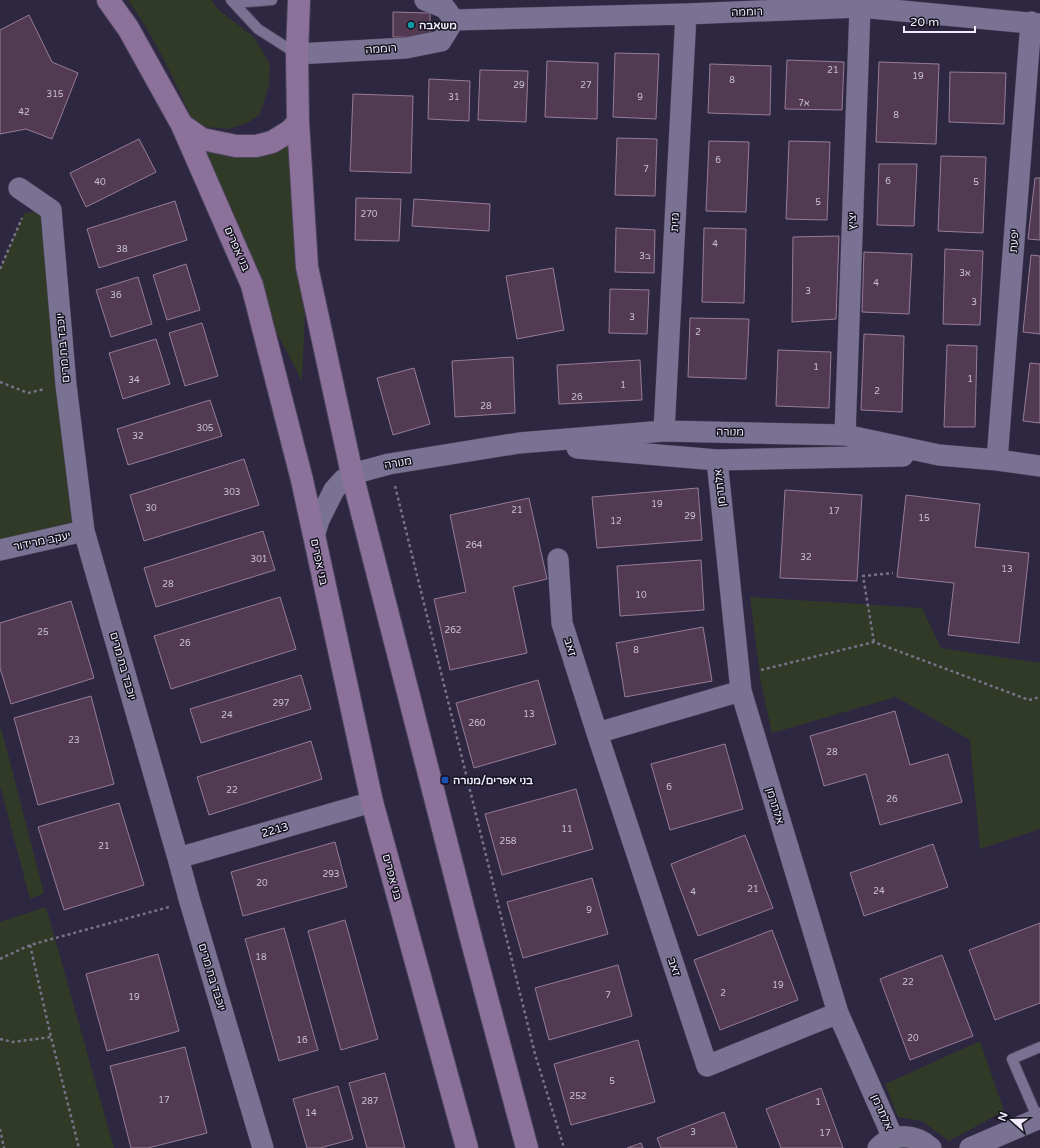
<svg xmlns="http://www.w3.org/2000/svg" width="1040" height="1148" viewBox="0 0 1040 1148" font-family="'Varela Round','Noto Sans Hebrew',sans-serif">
	<rect width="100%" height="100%" fill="#2e2742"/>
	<!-- green -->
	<path fill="#303a27" d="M128,0H211L220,11L254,37L270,64L269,85L260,114L249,122L229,129L206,127L193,121C174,80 155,37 128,0Z
		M182,125L236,146L290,131L307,267L302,381L252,285Z
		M51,210L84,531L0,550V269L24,213Z
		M750,597L922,608L941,648L1040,663V829L980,849L970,740L896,697L772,733L761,683Z
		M0,724L44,893L30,899L0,785Z
		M46,907L114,1148H0V922Z
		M980,1041L1004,1111L949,1141L922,1121L898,1117L885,1084Z"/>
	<!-- building -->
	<path fill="#523b52" stroke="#967c96" d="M393,12L430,13V38L393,37Z
		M29,15L52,62L78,73L52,139L26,129L0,134V30Z
		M615,53L659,54L656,119L613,117Z
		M787,60L844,62L842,110L785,109Z
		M547,61L598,63L597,119L545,117Z
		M879,62L939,64L936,144L876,142Z
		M710,64L771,66L770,115L708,113Z
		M480,70L528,71L526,122L478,120Z
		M950,72L1006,73L1004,124L949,122Z
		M429,79L470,81L469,121L428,119Z
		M353,94L413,96L411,173L350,171Z
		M617,138L657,139L655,196L615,195Z
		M139,139L156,172L86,207L70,173Z
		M709,141L749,142L746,212L706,211Z
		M789,141L830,142L827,220L786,219Z
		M941,156L986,157L983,233L938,231Z
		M879,164H917L914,226L877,225Z
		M1035,178H1040V240L1028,239Z
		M356,198L401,199L399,241L355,240Z
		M414,199L490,204L489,231L412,226Z
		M175,201L187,240L99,268L87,229Z
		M616,228L655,230L654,273L615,272Z
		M704,228L746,229L744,303L702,302Z
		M839,236L836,319L792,322L793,237Z
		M945,249L983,251L980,325L943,324Z
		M864,252L912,254L909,314L862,312Z
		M1031,255L1040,256V334L1023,332Z
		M186,264L200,310L167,320L153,275Z
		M553,268L564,330L517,339L506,276Z
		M138,277L152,324L111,337L96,290Z
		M610,289L649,290L647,334L609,333Z
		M690,318L749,319L746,379L688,377Z
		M202,323L218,376L185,386L169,333Z
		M864,334L904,336L902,412L861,410Z
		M156,339L170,384L123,399L109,353Z
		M947,345L977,346L975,427H944Z
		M778,350L831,352L829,408L776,406Z
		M513,357L515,413L455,417L452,361Z
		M640,360L642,400L559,404L557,365Z
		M1030,363L1040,364V423L1023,421Z
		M414,368L430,424L393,435L377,378Z
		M210,400L222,436L128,465L117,429Z
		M244,459L259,505L144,541L130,495Z
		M698,488L702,540L597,548L592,497Z
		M785,490L862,495L857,581L780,578Z
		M906,495L980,504L975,547L1029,553L1019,643L948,635L954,583L897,577Z
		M529,498L547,579L513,587L527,653L450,670L434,599L466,592L450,515Z
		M263,531L275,570L156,607L144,568Z
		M701,560L704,610L620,616L617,566Z
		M280,597L296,649L171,689L154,636Z
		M71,601L94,678L11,704L0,668V623Z
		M703,627L712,681L625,697L616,643Z
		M301,675L311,709L201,743L190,709Z
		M538,680L556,744L474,768L456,703Z
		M91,696L114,784L38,805L14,718Z
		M895,711L910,765L948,754L962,802L880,825L866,774L824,786L810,736Z
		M311,741L322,779L209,815L197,777Z
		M725,744L743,809L670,830L651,764Z
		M576,789L593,849L502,875L485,814Z
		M119,803L144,885L64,910L38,827Z
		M745,835L773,908L698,936L671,864Z
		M335,842L347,887L243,916L231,872Z
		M933,844L948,887L864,916L850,873Z
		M592,878L608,934L523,958L507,902Z
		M345,920L378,1039L341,1050L308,931Z
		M1040,923V1003L995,1020L969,950Z
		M284,928L318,1050L279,1061L245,939Z
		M772,930L798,1000L720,1030L694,960Z
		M158,954L179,1031L107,1051L86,974Z
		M942,955L973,1036L910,1060L880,979Z
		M618,965L632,1016L549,1040L535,988Z
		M638,1040L655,1102L571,1125L554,1064Z
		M185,1047L207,1133L148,1148H131L110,1066Z
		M385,1073L405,1148H367L349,1083Z
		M338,1086L353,1139L320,1148H307L293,1099Z
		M821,1088L843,1148H781L766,1109Z
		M724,1112L737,1148H661L657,1138Z
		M641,1143L643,1148H627Z"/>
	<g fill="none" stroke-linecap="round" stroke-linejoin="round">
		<defs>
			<path id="lane" d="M231,0L258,29L297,54
				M234,3L272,0
				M1038,1119L1012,1059L1040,1047"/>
			<path id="street" d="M454,20L686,14L860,7L1040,24
				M297,54L406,48L441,41L454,20L445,8L425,0
				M19,188L51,210L66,385L84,531L178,858L190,902L263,1148
				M664,431L686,14
				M845,435L860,7
				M577,448L717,460L903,456
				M717,460L741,691L838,1013L893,1138
				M997,460L1031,22
				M314,536L319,520L334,490L343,480L352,474L389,464L519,443L664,431L845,435L939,455L997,460L1040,466
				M0,550L84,531
				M558,559L562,623L597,733
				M741,691L597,733L707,1066L838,1013
				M178,858L372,802
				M878,1148C893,1132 916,1134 931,1148
				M970,1148L1040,1118"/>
			<path id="secondary" d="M108,0L128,28L182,125L252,285L302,480L372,802L467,1148
				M299,0L297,54L298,122L307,267L352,474L472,942L527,1148
				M182,125L202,139L236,146H256L272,142L290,131L298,122"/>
		</defs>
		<!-- lane casing -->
		<use href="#lane" stroke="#4a445b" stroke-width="12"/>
		<!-- street casing -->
		<use href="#street" stroke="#4a445b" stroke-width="22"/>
		<!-- secondary casing -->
		<use href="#secondary" stroke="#4a445b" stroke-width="24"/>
		<!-- path -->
		<path stroke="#787289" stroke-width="2.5" stroke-dasharray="3 3" stroke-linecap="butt" d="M0,269L22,218
			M0,382L28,393L45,389
			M395,486L535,1054L564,1148
			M874,642L863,576L893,573
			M761,670L874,642L1029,700L1040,697
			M30,945L51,1037L79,1148
			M0,959L30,945L169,907
			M0,1039L13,1042L51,1037
			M0,1129L4,1148"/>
		<!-- lane -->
		<use href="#lane" stroke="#797292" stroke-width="10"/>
		<!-- street -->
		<use href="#street" stroke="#797292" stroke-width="21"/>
		<!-- secondary -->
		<use href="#secondary" stroke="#8c729b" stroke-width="22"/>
	</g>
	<!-- markers -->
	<circle fill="#0f9aa8" stroke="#15121e" stroke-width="1.5" cx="411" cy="25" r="4"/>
	<rect fill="#1a4fb4" stroke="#15121e" stroke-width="1.5" x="441" y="776" width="8" height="8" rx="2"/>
	<g text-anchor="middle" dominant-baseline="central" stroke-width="3" stroke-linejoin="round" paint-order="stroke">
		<!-- number labels -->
		<g font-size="9" fill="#c8c0d3">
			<text x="833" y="70">21</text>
			<text x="918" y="76">19</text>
			<text x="732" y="80">8</text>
			<text x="519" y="85">29</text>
			<text x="586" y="85">27</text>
			<text x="55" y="94">315</text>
			<text x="454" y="97">31</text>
			<text x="640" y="97">9</text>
			<text x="804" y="103">7א</text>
			<text x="24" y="112">42</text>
			<text x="896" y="115">8</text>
			<text x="718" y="160">6</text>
			<text x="646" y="169">7</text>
			<text x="888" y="181">6</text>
			<text x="100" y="182">40</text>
			<text x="976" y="182">5</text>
			<text x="818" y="202">5</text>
			<text x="369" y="214">270</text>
			<text x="715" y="244">4</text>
			<text x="122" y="249">38</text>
			<text x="645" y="256">3ב</text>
			<text x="965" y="273">3א</text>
			<text x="876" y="283">4</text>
			<text x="808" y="291">3</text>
			<text x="116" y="295">36</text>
			<text x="974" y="302">3</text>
			<text x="632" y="317">3</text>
			<text x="698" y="332">2</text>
			<text x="816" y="367">1</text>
			<text x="970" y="379">1</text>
			<text x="134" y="380">34</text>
			<text x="623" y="385">1</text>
			<text x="877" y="391">2</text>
			<text x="577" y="397">26</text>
			<text x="486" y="406">28</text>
			<text x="205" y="428">305</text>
			<text x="138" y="436">32</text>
			<text x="232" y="492">303</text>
			<text x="657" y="504">19</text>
			<text x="151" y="508">30</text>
			<text x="517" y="510">21</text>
			<text x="834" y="511">17</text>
			<text x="690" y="516">29</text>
			<text x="924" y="518">15</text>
			<text x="616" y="521">12</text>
			<text x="474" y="545">264</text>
			<text x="806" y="557">32</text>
			<text x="259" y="559">301</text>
			<text x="1007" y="569">13</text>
			<text x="168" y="584">28</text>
			<text x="641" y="595">10</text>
			<text x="453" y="630">262</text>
			<text x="43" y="632">25</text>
			<text x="185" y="643">26</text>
			<text x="636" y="650">8</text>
			<text x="281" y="703">297</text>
			<text x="529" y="714">13</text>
			<text x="227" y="715">24</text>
			<text x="477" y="723">260</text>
			<text x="74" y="740">23</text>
			<text x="832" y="752">28</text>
			<text x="669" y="787">6</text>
			<text x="232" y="790">22</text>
			<text x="892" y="799">26</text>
			<text x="567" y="829">11</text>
			<text x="508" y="841">258</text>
			<text x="104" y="846">21</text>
			<text x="331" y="874">293</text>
			<text x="262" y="883">20</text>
			<text x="753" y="889">21</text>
			<text x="879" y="891">24</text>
			<text x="693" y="892">4</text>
			<text x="589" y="910">9</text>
			<text x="261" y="957">18</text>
			<text x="908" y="982">22</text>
			<text x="778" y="985">19</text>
			<text x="723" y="993">2</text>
			<text x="608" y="995">7</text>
			<text x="134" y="997">19</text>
			<text x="913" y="1038">20</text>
			<text x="302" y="1040">16</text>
			<text x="612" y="1081">5</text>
			<text x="578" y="1096">252</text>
			<text x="164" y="1100">17</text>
			<text x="370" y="1101">287</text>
			<text x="818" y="1102">1</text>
			<text x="311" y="1113">14</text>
			<text x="693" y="1132">3</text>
			<text x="825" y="1133">17</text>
		</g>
		<!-- street labels -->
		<g font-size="11" fill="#f0ecfe" stroke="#15121e">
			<text transform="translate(747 12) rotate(-2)">רוממה</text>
			<text transform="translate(381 49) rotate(-4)">רוממה</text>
			<text transform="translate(852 221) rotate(-88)">יציץ</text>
			<text transform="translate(675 222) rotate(-87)">גזית</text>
			<text transform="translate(1014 241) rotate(-86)">יפעת</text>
			<text transform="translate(237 249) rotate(66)">בני אפרים</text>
			<text transform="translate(63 348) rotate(-95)">יוכבד בת מרים</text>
			<text transform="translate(730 432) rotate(1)">מנורה</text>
			<text transform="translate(398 463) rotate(-10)">מנורה</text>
			<text transform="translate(720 488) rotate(-96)">אלתרמן</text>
			<text transform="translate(42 541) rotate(-12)">יעקב מרידור</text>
			<text transform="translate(319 562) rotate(78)">בני אפרים</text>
			<text transform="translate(570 647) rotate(73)">זאב</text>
			<text transform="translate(123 666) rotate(74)">יוכבד בת מרים</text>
			<text transform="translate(775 806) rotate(73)">אלתרמן</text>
			<text transform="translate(275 830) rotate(-16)">2213</text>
			<text transform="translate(392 877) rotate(75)">בני אפרים</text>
			<text transform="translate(674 967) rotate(72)">זאב</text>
			<text transform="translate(212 977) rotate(73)">יוכבד בת מרים</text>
			<text transform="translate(882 1112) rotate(66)">אלתרמן</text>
		</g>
		<!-- poi labels -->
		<g font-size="11" font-weight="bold" fill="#f0ecfe" stroke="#15121e" text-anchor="start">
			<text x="419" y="25">משאבה</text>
			<text x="453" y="780">בני אפרים/מנורה</text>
		</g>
	</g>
	<!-- north arrow -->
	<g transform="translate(1012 1120) rotate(290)" stroke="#15121e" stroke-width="3" paint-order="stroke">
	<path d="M0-3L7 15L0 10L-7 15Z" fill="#f0ecfe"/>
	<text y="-6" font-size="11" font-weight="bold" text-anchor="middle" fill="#f0ecfe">N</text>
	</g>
	<!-- scale -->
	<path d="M904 26v6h71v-6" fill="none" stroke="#f0ecfe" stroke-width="2"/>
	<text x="910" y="26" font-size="12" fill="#f0ecfe" stroke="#15121e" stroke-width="3" paint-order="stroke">20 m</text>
</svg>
